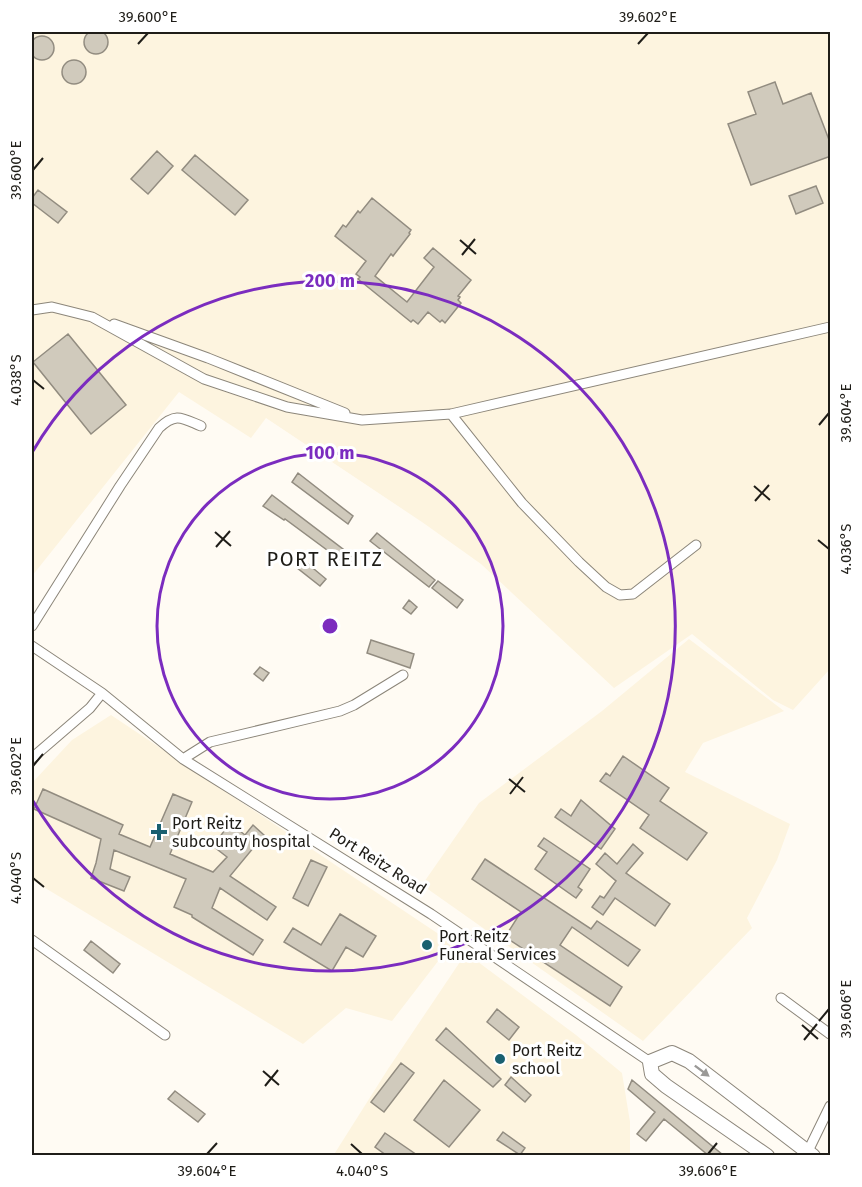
<svg xmlns="http://www.w3.org/2000/svg" width="862" height="1187" viewBox="0 0 862 1187" font-family="'Fira Sans',sans-serif">
	<rect width="100%" height="100%" fill="#fffbf3"/>
	<!-- built -->
	<path fill="#fdf4df" d="M32,32H830V669L793,710L773,700L692,634L614,688L481,564L422,522L266,418L251,438L179,392L32,576Z
		M689,639L784,711L703,743L685,772L790,824L777,860L747,918L752,928L643,1041L422,885L479,803L602,711Z
		M111,715L452,943L392,1021L346,1008L303,1044L32,880V783L72,740Z
		M466,953L576,1035L622,1073L630,1122V1155L333,1156L388,1069Z"/>
	<!-- building -->
	<path fill="#d0cabc" stroke="#928c80" stroke-width="1.5" d="M84 42a12 12 0 1 1 24 0a12 12 0 1 1-24 0Z
		M30 48a12 12 0 1 1 24 0a12 12 0 1 1-24 0Z
		M62 72a12 12 0 1 1 24 0a12 12 0 1 1-24 0Z
		M775,82L783,104L811,93L831,145V156L751,185L728,124L756,114L748,92Z
		M157,151L173,166L148,194L131,179Z
		M195,155L248,200L235,215L182,170Z
		M816,186L823,203L796,214L789,196Z
		M38,190L67,212L58,223L32,203V198Z
		M372,198L411,230L409,233L410,234L393,256L391,254L375,276L407,302L434,267L424,258L433,248L471,280L458,296L460,297L458,300L461,303L445,323L442,320L440,322L428,312L418,324L413,320L411,322L358,279L360,277L356,274L366,261L335,236L343,225L346,227L358,211L360,213Z
		M68,334L126,405L91,434L33,362Z
		M298,473L353,516L348,524L292,482Z
		M272,495L356,559L350,567L285,519L284,520L263,506Z
		M377,533L435,580L429,587L370,541Z
		M302,559L326,579L320,586L296,567Z
		M438,581L463,600L457,608L432,588Z
		M409,600L417,607L411,614L403,608Z
		M371,640L414,654L410,668L367,653Z
		M260,667L269,673L263,681L254,674Z
		M623,756L669,788L660,801L707,833L687,860L640,828L649,815L600,781L606,773L610,776Z
		M43,789L123,825L119,834L150,847L173,794L192,802L170,854L213,872L227,857L213,846L230,823L245,835L253,825L264,835L230,876L276,907L267,920L220,888L212,908L263,940L253,955L192,917V915L174,907L186,879L114,850L110,869L130,877L124,891L91,878L96,863L101,839L34,809Z
		M581,800L615,829L601,849L555,817L561,809L571,816Z
		M544,838L590,869L578,887L582,890L576,898L535,869L547,852L538,846Z
		M633,844L643,853L626,873L670,904L655,926L615,898L603,915L592,907L600,896L604,898L616,881L596,864L605,853L617,864Z
		M485,859L591,929L597,921L640,950L628,966L572,927L560,945L622,987L610,1006L505,937L521,912L472,879Z
		M311,860L327,867L308,906L293,898Z
		M340,914L376,936L363,957L346,947L332,971L284,942L293,928L321,945Z
		M91,941L120,964L113,973L84,950Z
		M497,1009L519,1027L509,1040L487,1022Z
		M446,1028L501,1079L493,1087L436,1040Z
		M401,1063L414,1073L384,1112L371,1102Z
		M511,1077L531,1095L525,1102L505,1085Z
		M444,1080L480,1110L449,1147L414,1120Z
		M632,1080L723,1155H708L664,1119L646,1141L637,1134L655,1112L628,1089Z
		M175,1091L205,1114L198,1122L168,1099Z
		M503,1132L525,1148L520,1155L497,1140Z
		M385,1133L417,1155H386L375,1147Z"/>
	<g fill="none" stroke-linecap="round" stroke-linejoin="round">
		<defs>
			<path id="minor" d="M32,310L52,307L92,317L204,379L287,407L362,420L451,414L830,327
				M114,324L208,358L345,413
				M451,414L522,503L579,562L606,587L620,595L633,594L696,545
				M32,626L120,486L159,428C176,412 182,418 201,426
				M32,646L102,693L183,759L431,914L650,1062
				M32,758L90,708L102,693
				M183,759L210,742L340,711L354,705L403,675
				M32,940L165,1035
				M781,998L830,1034
				M804,1148L810,1147L830,1106"/>
			<path id="secondary" d="M767,1156L666,1086L652,1074L650,1062L672,1053L689,1061L813,1156"/>
		</defs>
		<!-- minor casing -->
		<use href="#minor" stroke="#8c867a" stroke-width="11"/>
		<!-- secondary casing -->
		<use href="#secondary" stroke="#8c867a" stroke-width="16"/>
		<!-- minor -->
		<use href="#minor" stroke="#fff" stroke-width="9"/>
		<!-- secondary -->
		<use href="#secondary" stroke="#fff" stroke-width="14"/>
	</g>
	<!-- one-way arrows -->
	<defs><path id="oneway-solid" d="M-6-.8H1V-3.2L6.5 0L1 3.2V.8H-6Z" transform="scale(1.5)"/></defs>
	<use fill="#9a9997" href="#oneway-solid" transform="translate(702 1071) rotate(37)"/>
	<!-- ticks -->
	<path fill="none" stroke="#1f1d18" stroke-width="2" d="M138,44L148,33M638,44L648,33M33,170L43,158M460,240L476,254M462,255L475,239M33,380L44,389M819,425L829,413M754,486L770,500M755,501L769,485M215,532L231,546M818,540L829,549M216,547L230,531M33,766L43,754M509,779L525,792M510,794L523,777M33,878L44,887M819,1021L829,1009M802,1025L818,1039M804,1040L817,1024M263,1071L279,1085M265,1086L278,1070M351,1144L362,1154M207,1154L217,1143M708,1154L717,1143"/>
	<!-- distance rings -->
	<g fill="none" stroke="#7b2cbf" stroke-width="3">
		<circle cx="330" cy="626" r="173"/>
		<path d="M33 451A345 345 0 1 1 33 801"/>
	</g>
	<!-- markers -->
	<g fill="#196070" stroke="#fff" stroke-width="2">
		<path d="M156 823h6v6h6v6h-6v6h-6v-6h-6v-6h6z"/>
		<circle cx="427" cy="945" r="6"/>
		<circle cx="500" cy="1059" r="6"/>
	</g>
	<g text-anchor="middle" dominant-baseline="central" stroke-width="6" stroke-linejoin="round" paint-order="stroke">
		<!-- poi labels -->
		<g font-size="16" fill="#1f1d18" stroke="#fff" text-anchor="start">
			<text x="172" y="823">Port Reitz<tspan x="172" dy="18">subcounty hospital</tspan></text>
			<text x="439" y="936">Port Reitz<tspan x="439" dy="18">Funeral Services</tspan></text>
			<text x="512" y="1050">Port Reitz<tspan x="512" dy="18">school</tspan></text>
		</g>
		<!-- street labels -->
		<g font-size="16" fill="#1f1d18" stroke="#fff">
			<text transform="translate(378 861) rotate(32)">Port Reitz Road</text>
		</g>
		<!-- quarter labels -->
		<g font-size="20" letter-spacing="1.5" fill="#1f1d18" stroke="#fff">
			<text x="325" y="559">PORT REITZ</text>
		</g>
	</g>
	<circle cx="330" cy="626" r="9" fill="#7b2cbf" stroke="#fff" stroke-width="3"/>
	<g font-size="18" text-anchor="middle" font-weight="bold" fill="#7b2cbf" stroke="#fff" stroke-width="6" stroke-linejoin="round" paint-order="stroke">
		<text x="330" y="287">200 m</text>
		<text x="330" y="459">100 m</text>
	</g>
	<!-- border -->
	<rect width="862" height="1187" fill="none" stroke="#ffffff" stroke-width="66"/>
	<rect x="33" y="33" width="796" height="1121" fill="none" stroke="#1f1d18" stroke-width="2"/>
	<g font-size="15" text-anchor="middle" fill="#1f1d18">
		<text x="148" y="22">39.600°E</text>
		<text x="648" y="22">39.602°E</text>
		<text transform="translate(16 170) rotate(-90)" y="5">39.600°E</text>
		<text transform="translate(16 380) rotate(-90)" y="5">4.038°S</text>
		<text transform="translate(846 413) rotate(-90)" y="5">39.604°E</text>
		<text transform="translate(846 549) rotate(-90)" y="5">4.036°S</text>
		<text transform="translate(16 766) rotate(-90)" y="5">39.602°E</text>
		<text transform="translate(16 878) rotate(-90)" y="5">4.040°S</text>
		<text transform="translate(846 1009) rotate(-90)" y="5">39.606°E</text>
		<text x="207" y="1176">39.604°E</text>
		<text x="362" y="1176">4.040°S</text>
		<text x="708" y="1176">39.606°E</text>
	</g>
</svg>
